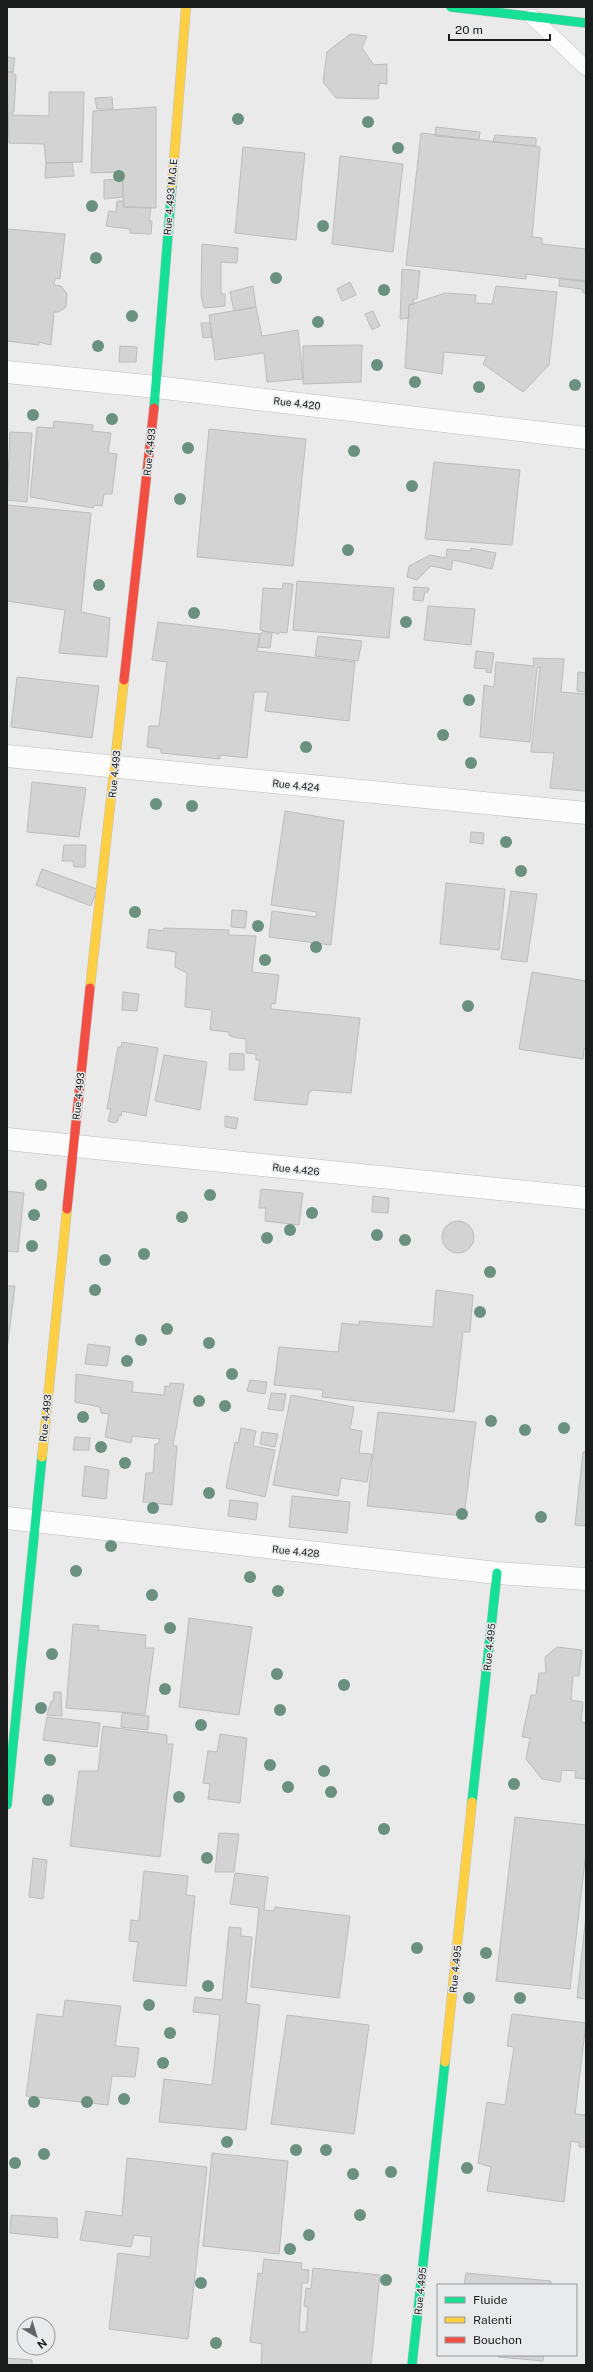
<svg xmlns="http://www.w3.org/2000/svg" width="593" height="2372" viewBox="0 0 593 2372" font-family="'Public Sans',sans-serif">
	<rect width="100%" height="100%" fill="#eaeaeb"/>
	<!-- building -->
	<path fill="#d4d3d3" stroke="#bdbcbc" d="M350,34L367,36L362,48L374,65L387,64V84L379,83L378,99L336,98L323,82L327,52Z
		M7,57L15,58L13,72H7Z
		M7,72H13V74L16,75L14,112H12V115L49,116V92H84L82,162L46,163L44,144L9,143Z
		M112,97L113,109H97L95,98Z
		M156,107V208L124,207L122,172L91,173L93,111Z
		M436,127L480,132L479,140L435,136Z
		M421,133L540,147L532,237L542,238V244L586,249V282L526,274V279L406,265Z
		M495,135L536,138V146L493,142Z
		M243,147L305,153L296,240L235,233Z
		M340,156L403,164L393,252L332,244Z
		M72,162L74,176L45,178L46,163Z
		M123,179V197L104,199V180Z
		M117,201H123L124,207L151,208L149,221H152L151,234L130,233V229L106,226L109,211L116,212Z
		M7,229L65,234L60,279L55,278L54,285L61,286L67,294L66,307L59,312H54L51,345L39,342V345L7,341Z
		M202,244L238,248L237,263L221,262V294H225V306L204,308L201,295Z
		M402,269L420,271L417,299H413L414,304L409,305V318L400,319Z
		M560,278L586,281V293H583L582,289L559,286Z
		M350,282L356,295L342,301L337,289Z
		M253,286L256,307L234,311L230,292Z
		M496,286L557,292L549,365L523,392L483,364L487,356L444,352L442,374L405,368L409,305L445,293L476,295L475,303L492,304Z
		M256,307L262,336L298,330L303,379L267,382L264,353L215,360L209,315Z
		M373,311L380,326L372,330L365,314Z
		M201,323H210L212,337L203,338Z
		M362,345L361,382L303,384V346Z
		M120,346L137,347L136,362H119Z
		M54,421L93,425L92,431L111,433L108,453L117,454L112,494H104L102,506L95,505L93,508L30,497L37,427L53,428Z
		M209,429L306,439L293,566L197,557Z
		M10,432L32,433L27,502L7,500Z
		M434,462L520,470L512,545L425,539Z
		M7,505L91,513L81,612L110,618L107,657L59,653L65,610L7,601Z
		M471,548L496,553L492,569L453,560L451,570L431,566L417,580L407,577L409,566L430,555L446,558L447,549L470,551Z
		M297,581L394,588L389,638L293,630Z
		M283,583L293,584L287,633L279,632V634L260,630L263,588L282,589Z
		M414,587L429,588L428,592H425L423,601L413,600Z
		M428,606L475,609L471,645L424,640Z
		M158,622L260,634L257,651L355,662L349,721L265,711L268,692H254L247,758L220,755V759L161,753V749L147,747L149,726H159L167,662L152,660Z
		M263,631L272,633L270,648L258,647L260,634Z
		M318,636L362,641L358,661L315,656Z
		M476,651L494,653L491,673L486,672L487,669L474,668Z
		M533,658L564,659L561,692L586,694V791L550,788L554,753L531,752L540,667L537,668L530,742L480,737L484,685L494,687L496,662L534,666Z
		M578,672L586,673V692L577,691Z
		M17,677L99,686L92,738L11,727Z
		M32,782L86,788L79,837L27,832Z
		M285,811L344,821L331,945L269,937L272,911L316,917L317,912L271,905Z
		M471,832L484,833L483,844L470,842Z
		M64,845H86L85,867H74L73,861H62Z
		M42,869L97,889L91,906L36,885Z
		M446,883L505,889L499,950L440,944Z
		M511,891L537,894L527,962L501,959Z
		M232,910L247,911L245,928L231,927Z
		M164,928L229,930L228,935L256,936L252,972L279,975L275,1004L271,1003V1009L360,1018L351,1093L311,1090V1092H309L307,1105L254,1100L260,1060H256V1054L246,1053V1039L233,1037L229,1035V1032L210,1030L212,1010L185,1007L187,973L175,967L176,952L147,948L149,929L163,931Z
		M532,972L586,981V1049L584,1048L583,1059L519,1049Z
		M123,992L139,994L137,1011L122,1010Z
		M122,1042L158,1048L146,1116L122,1111L121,1116L119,1115L118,1121L115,1123L108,1121L111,1109H107L118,1047H121Z
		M230,1053L244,1054V1070H229Z
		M164,1055L207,1062L200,1110L155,1101Z
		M225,1116L238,1118L236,1129L225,1127Z
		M261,1189L303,1193L299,1225L265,1221L266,1208H259Z
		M7,1191L24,1193L18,1252L7,1251Z
		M373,1196L389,1198L388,1213L372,1212Z
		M442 1237a16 16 0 1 1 32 0a16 16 0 1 1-32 0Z
		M7,1286H15L7,1350Z
		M436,1290L473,1295L470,1332H463L454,1412L322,1397L323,1390L274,1385L279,1347L338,1352L342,1323L359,1325V1321L433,1327Z
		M88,1344L110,1347L107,1366L85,1364Z
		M76,1374L133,1382L132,1392L164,1395L165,1386L169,1387L170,1383L184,1384L173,1446H177L172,1505L143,1502L146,1473H153L155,1444H158L160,1439L132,1436L131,1443L105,1437L109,1414L101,1413L100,1407L75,1402Z
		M250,1380L267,1382L265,1394L247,1391Z
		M271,1393L286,1394L283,1411L268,1409Z
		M291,1395L354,1407L350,1429L362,1431L359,1453L372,1454L367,1482L341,1478L338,1496L273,1485Z
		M378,1412L476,1422L464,1516L367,1506Z
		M241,1428L256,1431L253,1446L275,1450L265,1497L226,1488L235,1442L238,1443Z
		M262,1432L278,1434L275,1447L260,1444Z
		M75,1437L90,1438L89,1450H73Z
		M583,1452H586V1526L575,1525Z
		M85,1466L109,1470L106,1499L82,1496Z
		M292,1496L350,1502L347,1533L289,1527Z
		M230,1500L258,1503L256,1520L228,1516Z
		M189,1618L252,1627L239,1715L179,1707Z
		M73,1624L99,1626L98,1630L146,1635L145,1648H154L145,1714L66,1708Z
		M557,1647L582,1650L579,1676H573L571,1700L583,1702L581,1722L586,1723V1779L575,1778L576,1771L562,1770L560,1782L542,1779L526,1759L530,1738L522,1737L531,1695H536L539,1673H546L545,1657Z
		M54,1692H61L62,1716L47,1715L51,1701L53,1702Z
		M122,1713L149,1716L148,1730L121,1727Z
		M47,1717L100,1723L97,1747L43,1740Z
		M103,1726L167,1735V1744H173L160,1857L70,1846L79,1771H98Z
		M220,1734L247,1738L240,1803L208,1799L210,1784L203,1783L208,1751L217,1752Z
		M515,1817L586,1825V1852L570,1989L496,1981Z
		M219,1833L239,1834L234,1872H215Z
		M33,1858L47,1860L43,1899L29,1897Z
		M144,1871L188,1876L186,1895L195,1896L186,1986L133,1981L138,1942L129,1941L131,1920L139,1921Z
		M235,1873L268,1877L264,1910L274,1911L275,1907L350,1916L339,1998L251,1987L259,1908L230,1904Z
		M586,1915V1999L577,1998Z
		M229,1927L241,1928V1936L252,1937L246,2003L260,2005L246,2130L159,2122L164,2079L212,2085L220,2015L193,2012L195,1997L222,2000Z
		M65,2000L121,2006L115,2046L139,2048L135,2077L112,2076L108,2105L26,2096L37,2014L63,2017Z
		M512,2014L586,2023L575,2114L586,2115V2147H579V2143L571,2141L564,2202L487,2191L491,2167L478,2163L487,2102L505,2105L514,2047L507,2046Z
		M287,2015L369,2025L354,2134L271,2124Z
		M212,2153L288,2161L279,2254L203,2246Z
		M127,2158L207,2167L188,2339L109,2329L118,2253L150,2257L151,2237L134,2235L131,2247L80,2240L86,2211L122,2216Z
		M11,2215L57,2218L58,2238L10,2233Z
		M264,2259L302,2263L301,2269L309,2270L308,2283H302L299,2332H306L308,2308L304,2306L306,2288L311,2289L313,2268L380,2275L371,2365H261L262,2344L250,2342L258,2273L262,2274Z
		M466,2273L551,2281V2285H464Z
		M498,2355H544L543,2361L498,2357Z
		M7,2358L32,2360V2365H7Z"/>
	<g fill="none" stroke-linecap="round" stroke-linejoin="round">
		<defs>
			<path id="lane" d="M532,17L586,68"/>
			<path id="street" d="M7,372L156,387L586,438
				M7,756L586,813
				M7,1139L586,1198
				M7,1518L497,1573L586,1579"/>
			<path id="fast" d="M451,7L586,23
				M154,408L172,185
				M472,1802L497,1573
				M7,1805L42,1457
				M412,2365L445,2062"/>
			<path id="slow" d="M172,185L186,7
				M90,988L124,680
				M42,1457L67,1209
				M445,2062L472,1802"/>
			<path id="jam" d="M124,680L154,408
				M67,1209L90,988"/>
		</defs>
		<!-- lane casing -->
		<use href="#lane" stroke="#bdbdbe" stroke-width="16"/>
		<!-- street casing -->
		<use href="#street" stroke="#bdbdbe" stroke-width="23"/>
		<!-- fast casing -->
		<use href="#fast" stroke="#bdbdbe" stroke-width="10"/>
		<!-- slow casing -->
		<use href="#slow" stroke="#bdbdbe" stroke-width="10"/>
		<!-- jam casing -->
		<use href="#jam" stroke="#bdbdbe" stroke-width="10"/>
		<!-- lane -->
		<use href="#lane" stroke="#fcfcfc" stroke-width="15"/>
		<!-- street -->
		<use href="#street" stroke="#fcfcfc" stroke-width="22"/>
		<!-- fast -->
		<use href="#fast" stroke="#16e098" stroke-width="9"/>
		<!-- slow -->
		<use href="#slow" stroke="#ffcf43" stroke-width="9"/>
		<!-- jam -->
		<use href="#jam" stroke="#f24e42" stroke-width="9"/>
	</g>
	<!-- trees -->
	<g fill="#6a9180">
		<circle cx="238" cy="119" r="6"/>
		<circle cx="368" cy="122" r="6"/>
		<circle cx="398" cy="148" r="6"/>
		<circle cx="119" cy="176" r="6"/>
		<circle cx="92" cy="206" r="6"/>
		<circle cx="323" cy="226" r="6"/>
		<circle cx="96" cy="258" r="6"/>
		<circle cx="276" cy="278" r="6"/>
		<circle cx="384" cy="290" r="6"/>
		<circle cx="132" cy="316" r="6"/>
		<circle cx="318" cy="322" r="6"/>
		<circle cx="98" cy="346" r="6"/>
		<circle cx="377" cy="365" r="6"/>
		<circle cx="415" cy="382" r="6"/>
		<circle cx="575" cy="385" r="6"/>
		<circle cx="479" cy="387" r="6"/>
		<circle cx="33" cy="415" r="6"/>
		<circle cx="112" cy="419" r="6"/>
		<circle cx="188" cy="448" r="6"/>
		<circle cx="354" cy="451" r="6"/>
		<circle cx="412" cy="486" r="6"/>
		<circle cx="180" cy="499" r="6"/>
		<circle cx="348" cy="550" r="6"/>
		<circle cx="99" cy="585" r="6"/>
		<circle cx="194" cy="613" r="6"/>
		<circle cx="406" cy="622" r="6"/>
		<circle cx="469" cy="700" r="6"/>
		<circle cx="443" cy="735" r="6"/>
		<circle cx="306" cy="747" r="6"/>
		<circle cx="471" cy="763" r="6"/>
		<circle cx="156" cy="804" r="6"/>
		<circle cx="192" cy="806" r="6"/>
		<circle cx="506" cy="842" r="6"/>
		<circle cx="521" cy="871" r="6"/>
		<circle cx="135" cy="912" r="6"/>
		<circle cx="258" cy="926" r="6"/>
		<circle cx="316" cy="947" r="6"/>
		<circle cx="265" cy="960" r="6"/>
		<circle cx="468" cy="1006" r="6"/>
		<circle cx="41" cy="1185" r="6"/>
		<circle cx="210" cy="1195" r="6"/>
		<circle cx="312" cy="1213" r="6"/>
		<circle cx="34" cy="1215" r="6"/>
		<circle cx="182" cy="1217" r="6"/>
		<circle cx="290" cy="1230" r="6"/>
		<circle cx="377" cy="1235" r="6"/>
		<circle cx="267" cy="1238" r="6"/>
		<circle cx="405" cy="1240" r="6"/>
		<circle cx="32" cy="1246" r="6"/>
		<circle cx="144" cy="1254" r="6"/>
		<circle cx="105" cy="1260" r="6"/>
		<circle cx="490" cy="1272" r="6"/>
		<circle cx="95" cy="1290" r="6"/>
		<circle cx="480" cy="1312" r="6"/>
		<circle cx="167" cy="1329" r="6"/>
		<circle cx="141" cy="1340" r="6"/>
		<circle cx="209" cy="1343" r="6"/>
		<circle cx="127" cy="1361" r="6"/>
		<circle cx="232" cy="1374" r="6"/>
		<circle cx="199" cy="1401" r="6"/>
		<circle cx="225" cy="1406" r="6"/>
		<circle cx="83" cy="1417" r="6"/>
		<circle cx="491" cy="1421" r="6"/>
		<circle cx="564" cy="1428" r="6"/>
		<circle cx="525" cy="1430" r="6"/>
		<circle cx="101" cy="1447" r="6"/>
		<circle cx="125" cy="1463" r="6"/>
		<circle cx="209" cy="1493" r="6"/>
		<circle cx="153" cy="1508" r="6"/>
		<circle cx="462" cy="1514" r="6"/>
		<circle cx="541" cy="1517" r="6"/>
		<circle cx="111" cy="1546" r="6"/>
		<circle cx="76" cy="1571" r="6"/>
		<circle cx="250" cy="1577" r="6"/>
		<circle cx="278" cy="1591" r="6"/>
		<circle cx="152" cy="1595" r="6"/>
		<circle cx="170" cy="1628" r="6"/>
		<circle cx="52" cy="1654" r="6"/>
		<circle cx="277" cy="1674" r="6"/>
		<circle cx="344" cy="1685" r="6"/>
		<circle cx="165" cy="1689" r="6"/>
		<circle cx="41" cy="1708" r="6"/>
		<circle cx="280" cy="1710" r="6"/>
		<circle cx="201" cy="1725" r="6"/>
		<circle cx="50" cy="1760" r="6"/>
		<circle cx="270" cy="1765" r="6"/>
		<circle cx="324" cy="1771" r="6"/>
		<circle cx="514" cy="1784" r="6"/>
		<circle cx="288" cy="1787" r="6"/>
		<circle cx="331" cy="1792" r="6"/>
		<circle cx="179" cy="1797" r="6"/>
		<circle cx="48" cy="1800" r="6"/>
		<circle cx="384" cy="1829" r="6"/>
		<circle cx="207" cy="1858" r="6"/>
		<circle cx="417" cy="1948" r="6"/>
		<circle cx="486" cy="1953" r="6"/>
		<circle cx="208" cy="1986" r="6"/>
		<circle cx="469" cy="1998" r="6"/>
		<circle cx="520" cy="1998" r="6"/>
		<circle cx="149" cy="2005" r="6"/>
		<circle cx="170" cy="2033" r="6"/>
		<circle cx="163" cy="2063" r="6"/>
		<circle cx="124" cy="2099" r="6"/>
		<circle cx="34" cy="2102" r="6"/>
		<circle cx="87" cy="2102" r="6"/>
		<circle cx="227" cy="2142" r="6"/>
		<circle cx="296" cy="2150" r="6"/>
		<circle cx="326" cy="2150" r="6"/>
		<circle cx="44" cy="2154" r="6"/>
		<circle cx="15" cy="2163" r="6"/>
		<circle cx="467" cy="2168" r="6"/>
		<circle cx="391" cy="2172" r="6"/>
		<circle cx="353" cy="2174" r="6"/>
		<circle cx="360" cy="2215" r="6"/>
		<circle cx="309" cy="2235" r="6"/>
		<circle cx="290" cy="2249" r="6"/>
		<circle cx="386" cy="2280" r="6"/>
		<circle cx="201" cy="2283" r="6"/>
		<circle cx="216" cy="2343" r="6"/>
	</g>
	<g text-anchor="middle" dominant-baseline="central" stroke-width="3" stroke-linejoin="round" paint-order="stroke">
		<!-- street labels -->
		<g font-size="10" fill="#1b1c1c" stroke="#e9eaec">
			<text transform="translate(170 197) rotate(-85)">Rue 4.493 M.G.E</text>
			<text transform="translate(297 403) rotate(7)">Rue 4.420</text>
			<text transform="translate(149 452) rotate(-84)">Rue 4.493</text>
			<text transform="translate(114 774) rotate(-84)">Rue 4.493</text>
			<text transform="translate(296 785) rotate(6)">Rue 4.424</text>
			<text transform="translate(78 1096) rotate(-84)">Rue 4.493</text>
			<text transform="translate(296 1169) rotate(6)">Rue 4.426</text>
			<text transform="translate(45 1418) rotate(-84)">Rue 4.493</text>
			<text transform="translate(296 1551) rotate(6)">Rue 4.428</text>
			<text transform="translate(489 1647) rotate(-84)">Rue 4.495</text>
			<text transform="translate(455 1969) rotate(-84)">Rue 4.495</text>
			<text transform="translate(420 2291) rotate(-84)">Rue 4.495</text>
		</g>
	</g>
	<!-- border -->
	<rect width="593" height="2372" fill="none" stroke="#1b1c1c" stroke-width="16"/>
	<!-- legend -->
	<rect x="437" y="2284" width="140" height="72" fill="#e9eaec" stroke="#979899"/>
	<rect x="445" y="2297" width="20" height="6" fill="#16e098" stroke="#979899"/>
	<text x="473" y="2304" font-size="12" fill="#1b1c1c">Fluide</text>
	<rect x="445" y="2317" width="20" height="6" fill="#ffcf43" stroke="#979899"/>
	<text x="473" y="2324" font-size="12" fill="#1b1c1c">Ralenti</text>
	<rect x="445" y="2337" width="20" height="6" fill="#f24e42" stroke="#979899"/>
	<text x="473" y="2344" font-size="12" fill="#1b1c1c">Bouchon</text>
	<!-- north arrow -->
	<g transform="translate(36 2336) rotate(142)"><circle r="19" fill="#e9eaec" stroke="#979899"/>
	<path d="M0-3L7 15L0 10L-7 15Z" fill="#636464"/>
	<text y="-6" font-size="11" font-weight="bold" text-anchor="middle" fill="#1b1c1c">N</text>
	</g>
	<!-- scale -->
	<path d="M449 34v6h101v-6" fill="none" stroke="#1b1c1c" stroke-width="2"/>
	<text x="455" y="34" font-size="12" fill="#1b1c1c" stroke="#e9eaec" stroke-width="3" paint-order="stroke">20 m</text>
</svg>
